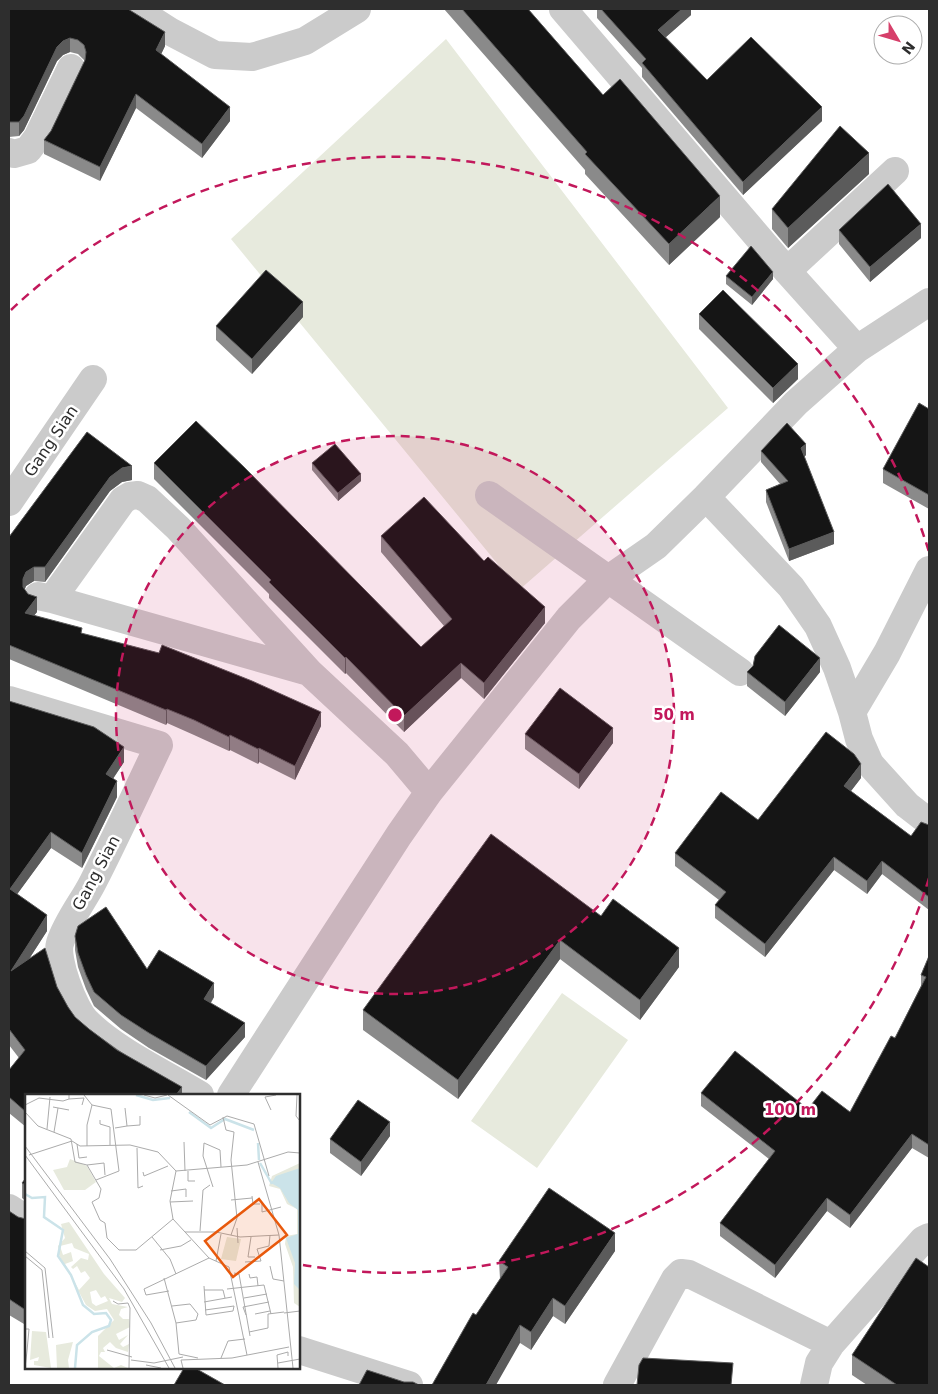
<svg xmlns="http://www.w3.org/2000/svg" width="938" height="1394" viewBox="0 0 938 1394" font-family="'DejaVu Sans',sans-serif">
	<rect width="100%" height="100%" fill="#fff"/>
	<!-- green -->
	<path fill="#e7eadd" d="M446,39L728,408L519,590L231,239Z
		M562,993L628,1040L537,1168L471,1121Z"/>
	<g fill="none" stroke-linecap="round" stroke-linejoin="round">
		<!-- minor -->
		<path stroke="#cbcbcb" stroke-width="28" d="M135,9L171,32L215,55L252,57L305,41L357,9
			M563,9L787,271L857,349
			M9,152L14,154L28,150L37,138L71,68
			M787,271L895,171
			M489,495L740,672
			M706,497L791,587L818,626L837,668L852,712L859,739L870,764L907,805L929,822
			M9,502L93,379
			M38,596L52,599L309,672
			M52,599L123,500L130,496L138,495L147,499L178,528L309,672L397,754L429,792
			M9,700L159,745C137,791 116,837 93,882C83,902 67,921 60,943C55,959 74,1009 86,1021C116,1051 164,1073 200,1095
			M852,712L887,653L929,570
			M231,1095L399,835L429,792L569,618L607,580L656,546L706,497L796,403L857,349L929,302
			M9,1208L26,1219
			M831,1344L923,1240L929,1237
			M299,1350L409,1385
			M617,1385L675,1279L681,1273L689,1274L831,1344L819,1363L814,1385"/>
	</g>
	<!-- wall -->
	<path fill="#8a8a8a" d="M9,9L165,46L161,54L230,121L202,158L136,108L100,181L44,154V140L51,131L85,61L78,54L70,52L63,55L57,61L24,130L19,136L9,137Z
		M444,9H528L603,95L720,217L669,265L585,174V170Z
		M597,9H691V15L666,37L707,80L822,121L743,195L642,77V68L597,18Z
		M869,174L788,248L772,229V209Z
		M839,230L921,238L870,282L839,244Z
		M726,276L773,279L752,305L726,284Z
		M699,314L798,379L773,403L699,329Z
		M303,317L252,374L216,340V326Z
		M929,409V509L883,483V469Z
		M87,432L132,480L122,482L110,491L45,582L34,581L26,586L25,589L37,612L34,615L321,726L295,780L259,762L258,764L230,750L229,751L194,735L167,723L166,725L9,659V537Z
		M761,451L806,455L804,457L834,544L789,561L766,502V490L780,484L761,462Z
		M154,463L421,647L444,626L381,552V536L484,561L545,623L484,699L461,678L404,732L346,673L345,674L269,598V594L154,479Z
		M312,463L361,481L338,501L312,470Z
		M753,666L820,672L785,716L747,686V672Z
		M9,701L124,762L113,779L117,797L82,868L51,848L17,894L47,931L29,959L57,987L68,1007L75,1017L89,1029L182,1095H26V1127L9,1113V1070L19,1058L9,1045Z
		M525,734L613,743L579,789L525,749Z
		M861,778L851,791L911,836L929,825V910L882,874L867,894L834,870L765,957L715,918V905L719,900L675,866V853Z
		M601,916L679,967L640,1020L560,959L458,1099L363,1030V1010Z
		M75,936L147,969L214,997L211,1003L245,1037L206,1080L149,1048L121,1029L94,1006L86,989L78,967L75,950Z
		M929,956V1158L912,1148L850,1228L827,1211L775,1278L720,1236V1223L769,1159L701,1106V1093L808,1109L850,1112L895,1038L921,986V975Z
		M390,1136L361,1176L330,1153V1139Z
		M26,1178V1201L22,1198V1183Z
		M9,1211L18,1217L26,1219L24,1324L9,1315Z
		M615,1251L565,1324L553,1316L531,1350L476,1315L500,1279L499,1261Z
		M852,1355L929,1385H867L852,1375Z"/>
	<!-- shaded-wall -->
	<path fill="#5b5b5b" d="M682,9H691V15L658,44V30Z
		M165,32V46L156,65V50Z
		M70,38V52L63,55L57,61L24,130L19,136V122L57,47L63,41Z
		M136,94V108L100,181V167Z
		M230,107V121L202,158V144Z
		M822,107V121L743,195V182Z
		M869,153V174L788,248V228Z
		M720,196V217L669,265V244Z
		M921,224V238L870,282V267Z
		M773,272V279L752,305V297Z
		M303,302V317L252,374V359Z
		M798,364V379L773,403V388Z
		M806,444V455L801,460V448Z
		M132,466V480L122,482L110,491L45,582V567L110,477L122,468Z
		M361,474V481L338,501V493Z
		M834,532V544L789,561V549Z
		M34,567V581L26,586L23,593V579L26,572Z
		M37,597V612L25,627V613Z
		M545,607V623L484,699V683Z
		M346,657V673L345,674V658Z
		M820,658V672L785,716V702Z
		M461,663V678L404,732V716Z
		M167,709V723L166,725V710Z
		M321,712V726L295,780V766Z
		M613,728V743L579,789V774Z
		M230,735V750L229,751V737Z
		M124,747V762L106,789V774Z
		M259,748V762L258,764V749Z
		M861,764V778L844,800V786Z
		M117,781V797L82,868V853Z
		M51,832V848L10,904V889Z
		M834,857V870L765,957V944Z
		M882,861V874L867,894V881Z
		M47,915V931L11,987V971Z
		M560,940V959L458,1099V1080Z
		M679,948V967L640,1020V1000Z
		M214,983V997L204,1013V999Z
		M245,1023V1037L206,1080V1066Z
		M182,1087V1095H176Z
		M390,1122V1136L361,1176V1162Z
		M912,1134V1148L850,1228V1215Z
		M827,1198V1211L775,1278V1265Z
		M615,1233V1251L565,1324V1306Z
		M553,1298V1316L531,1350V1332Z
		M26,1305V1320L24,1324V1309Z
		M520,1325V1343L496,1385H486Z"/>
	<!-- building -->
	<path fill="#151515" stroke="#5b5b5b" d="M9,9H128L165,32L156,50L230,107L202,144L136,94L100,167L44,140L51,131L85,60L86,52L84,45L78,40L70,38L63,41L57,47L24,116L19,122H9Z
		M462,9H528L603,95L620,79L720,196L669,244L585,154L587,152Z
		M601,9H682L658,30L707,80L751,37L822,107L743,182L642,63L646,59Z
		M840,126L869,153L788,228L772,209Z
		M888,184L921,224L870,267L839,230Z
		M751,246L773,272L752,297L726,276Z
		M266,270L303,302L252,359L216,326Z
		M723,290L798,364L773,388L699,314Z
		M919,403L929,409V495L883,469Z
		M196,421L244,467L421,647L452,619L381,536L424,497L484,561L488,557L545,607L484,683L461,663L404,716L346,657L345,658L269,582L271,580L154,463Z
		M787,423L806,444L801,448L834,532L789,549L766,490L788,481L761,451Z
		M87,432L132,466L122,468L110,477L45,567H34L26,572L23,579V587L28,594L37,597L25,613L82,628L81,633L159,653L162,645L252,681L321,712L295,766L259,748L258,749L230,735L229,737L194,720L167,709L166,710L9,645V537Z
		M335,444L361,474L338,493L312,463Z
		M779,625L820,658L785,702L747,672L753,666L755,656Z
		M560,688L613,728L579,774L525,734Z
		M9,701L94,727L124,747L106,774L117,781L82,853L51,832L10,889L47,915L11,971L45,948L57,987L68,1007L75,1017L89,1029L117,1050L182,1087L176,1095H26V1112L9,1097V1070L25,1050L9,1029Z
		M826,732L854,754L861,764L844,786L911,836L921,822L929,825V897L882,861L867,881L834,857L765,944L715,905L726,892L675,853L721,792L758,820Z
		M491,834L601,916L613,899L679,948L640,1000L560,940L458,1080L363,1010Z
		M106,907L147,969L159,950L214,983L204,999L245,1023L206,1066L149,1033L121,1015L94,992L86,975L78,953L75,936L78,926Z
		M929,956V1145L912,1134L850,1215L827,1198L775,1265L720,1223L775,1151L701,1093L735,1051L808,1109L822,1091L850,1112L891,1036L895,1038L926,977L921,975Z
		M358,1100L390,1122L361,1162L330,1139Z
		M26,1178V1185L22,1183Z
		M549,1188L615,1233L565,1306L553,1298L531,1332L520,1325L486,1385H432L473,1313L476,1315L508,1267L499,1261Z
		M9,1211L18,1217L26,1219V1305L24,1309L9,1299Z
		M916,1258L929,1267V1385H897L852,1355Z
		M643,1358L733,1363L731,1385H637L639,1365Z
		M184,1368H195L225,1385H174Z
		M367,1370L404,1382H413L419,1385H359Z"/>
	<!-- distance rings -->
	<circle cx="395" cy="715" r="279" fill="#c2185b" fill-opacity=".12"/>
	<g fill="none" stroke="#c2185b" stroke-width="2.5" stroke-dasharray="9 6">
		<circle cx="395" cy="715" r="279"/>
		<path d="M929 878A558 558 0 0 1 303 1265M11 310A558 558 0 0 1 929 552"/>
	</g>
	<g text-anchor="middle" dominant-baseline="central" stroke-width="5" stroke-linejoin="round" paint-order="stroke">
		<!-- street labels -->
		<g font-size="16" fill="#2e2e2e" stroke="#fff">
			<text transform="translate(51 441) rotate(-56)">Gang Sian</text>
			<text transform="translate(96 873) rotate(-62)">Gang Sian</text>
		</g>
	</g>
	<!-- overview -->
	<g transform="translate(25 1094)">
		<rect width="275" height="275" fill="#fff"/>
		<path d="M45,65L62,72L71,88L60,96H39L28,76L42,73ZM275,69V213L269,209L268,173L260,150L261,142L272,140V115L262,110L255,95L244,92L247,82ZM44,128L79,180L100,204L97,208L84,204L87,210L103,213L96,215L94,221L98,225H104L105,233L91,240L94,246L103,241L95,250L98,253L104,250L103,258L91,254L85,248L78,254L80,258H76L74,262L89,274L96,271L103,274H73V242L89,226L82,215L70,217L61,211L34,161L33,152L40,144L36,130ZM47,149L49,154L64,160L63,166L56,164L46,173L48,175L52,172L56,179L60,177L65,184L54,196L40,170L48,167L46,158L38,161L35,152ZM71,196L76,204L80,202L83,207L71,212L67,209L65,198ZM202,143L216,145L211,167L196,165ZM7,237L21,238L26,274L9,271V267H13L14,263L5,266ZM48,248L43,266L44,274H32L31,251Z" fill="#e7eadd" fill-rule="evenodd"/>
		<path d="M275,74V214L274,195L269,190L270,169L261,144L273,140V116L264,109L255,94L246,89L251,82Z" fill="#cbe3e9"/>
		<path fill="none" stroke="#cbe3e9" stroke-width="2.5" d="M111,1L128,6L145,4M164,18L186,34L200,25L229,36M233,49L234,66M235,69L247,90M0,100L7,104L20,103L19,123L38,136L33,162L46,181L58,211L69,220L81,219L86,226L84,232L67,238L52,251L50,274"/>
		<path fill="none" stroke="#ababab" stroke-width="1" d="M59,1L67,11L62,31V52M119,1L130,4L142,1M143,1L185,31L202,22L229,30L244,82M272,1L271,22L275,27M44,5L59,4L57,11M0,11L14,4L38,7L44,5V1M67,11L86,15L94,77L71,86M28,13L44,16M246,16L240,3L251,1M0,18L13,32L46,45L50,68L62,71L79,69L80,81M198,23L201,36L209,38L206,66L212,124L206,141M75,26V30L85,33V51M102,32L115,31V22M90,34L102,32L100,14M22,35L25,3M29,38L33,14M159,48L160,77M52,50L54,64L62,63M0,52L85,165L126,229L150,274M112,54L113,94L118,92M0,61L99,195L144,274M4,61L47,47L55,52L105,51L133,58L151,77L222,71L263,58L275,59M233,68L254,141L268,274M62,71L76,95L74,104L67,108L75,126L80,129L82,144L94,156H111L148,125M151,77L145,107L148,125L184,164L204,173L222,261M163,77V87H170M118,78L119,82L143,72M188,93L178,62L179,49L195,56L196,73M146,97L161,95V103M227,102L228,110H235M206,106L227,104M145,108L168,107M237,110V118L256,113M212,134L213,149M175,137L178,96L185,91M160,138H191L215,143L254,141M127,143L145,165L151,180M226,143L223,163H230M135,156L156,152L166,146M0,157L20,174L28,244M0,162L17,176L24,244M191,167L196,140M220,168L236,167L232,155L244,152L245,141M245,172L248,185L259,187M209,179L214,180L225,242M224,180L225,184L232,183L233,192M139,184L151,229L154,260L173,264M179,192L181,221L208,217L209,212M202,195L239,191L246,220M179,196H198L200,204M144,197L121,201L119,195L184,164M219,204L242,200M88,207L93,210L103,209L105,214L104,274M179,208L207,203M147,212L165,210L173,220L171,226L151,229M180,216L209,212M259,219L275,217M230,220L245,217M221,221L218,213L244,208M0,235H4L2,257M224,238L243,234V220L259,218M82,256L107,263M196,264L203,247L220,245M106,266L129,269L158,263M253,269L275,265M121,271L136,274M0,274L2,257M158,274L156,266L207,264L264,253M253,274L252,261L263,258V262"/>
		<path fill="#e8590c" fill-opacity="0.15" stroke="#e8590c" stroke-width="2.5" d="M234,105L262,141L208,183L180,147Z"/>
		<rect width="275" height="275" fill="none" stroke="#2e2e2e" stroke-width="2.5"/>
	</g>
	<circle cx="395" cy="715" r="8" fill="#c2185b" stroke="#fff" stroke-width="2.5"/>
	<g font-size="15" text-anchor="middle" font-weight="bold" fill="#c2185b" stroke="#fff" stroke-width="5" stroke-linejoin="round" paint-order="stroke">
		<text x="674" y="720">50 m</text>
		<text x="790" y="1115">100 m</text>
	</g>
	<!-- border -->
	<rect width="938" height="1394" fill="none" stroke="#2e2e2e" stroke-width="20"/>
	<!-- north arrow -->
	<g transform="translate(898 40) rotate(128)"><circle r="24" fill="#ffffff" stroke="#ababab"/>
	<path d="M0-4L9 19L0 12L-9 19Z" fill="#d63f6a"/>
	<text y="-8" font-size="14" font-weight="bold" text-anchor="middle" fill="#2e2e2e">N</text>
	</g>
</svg>
